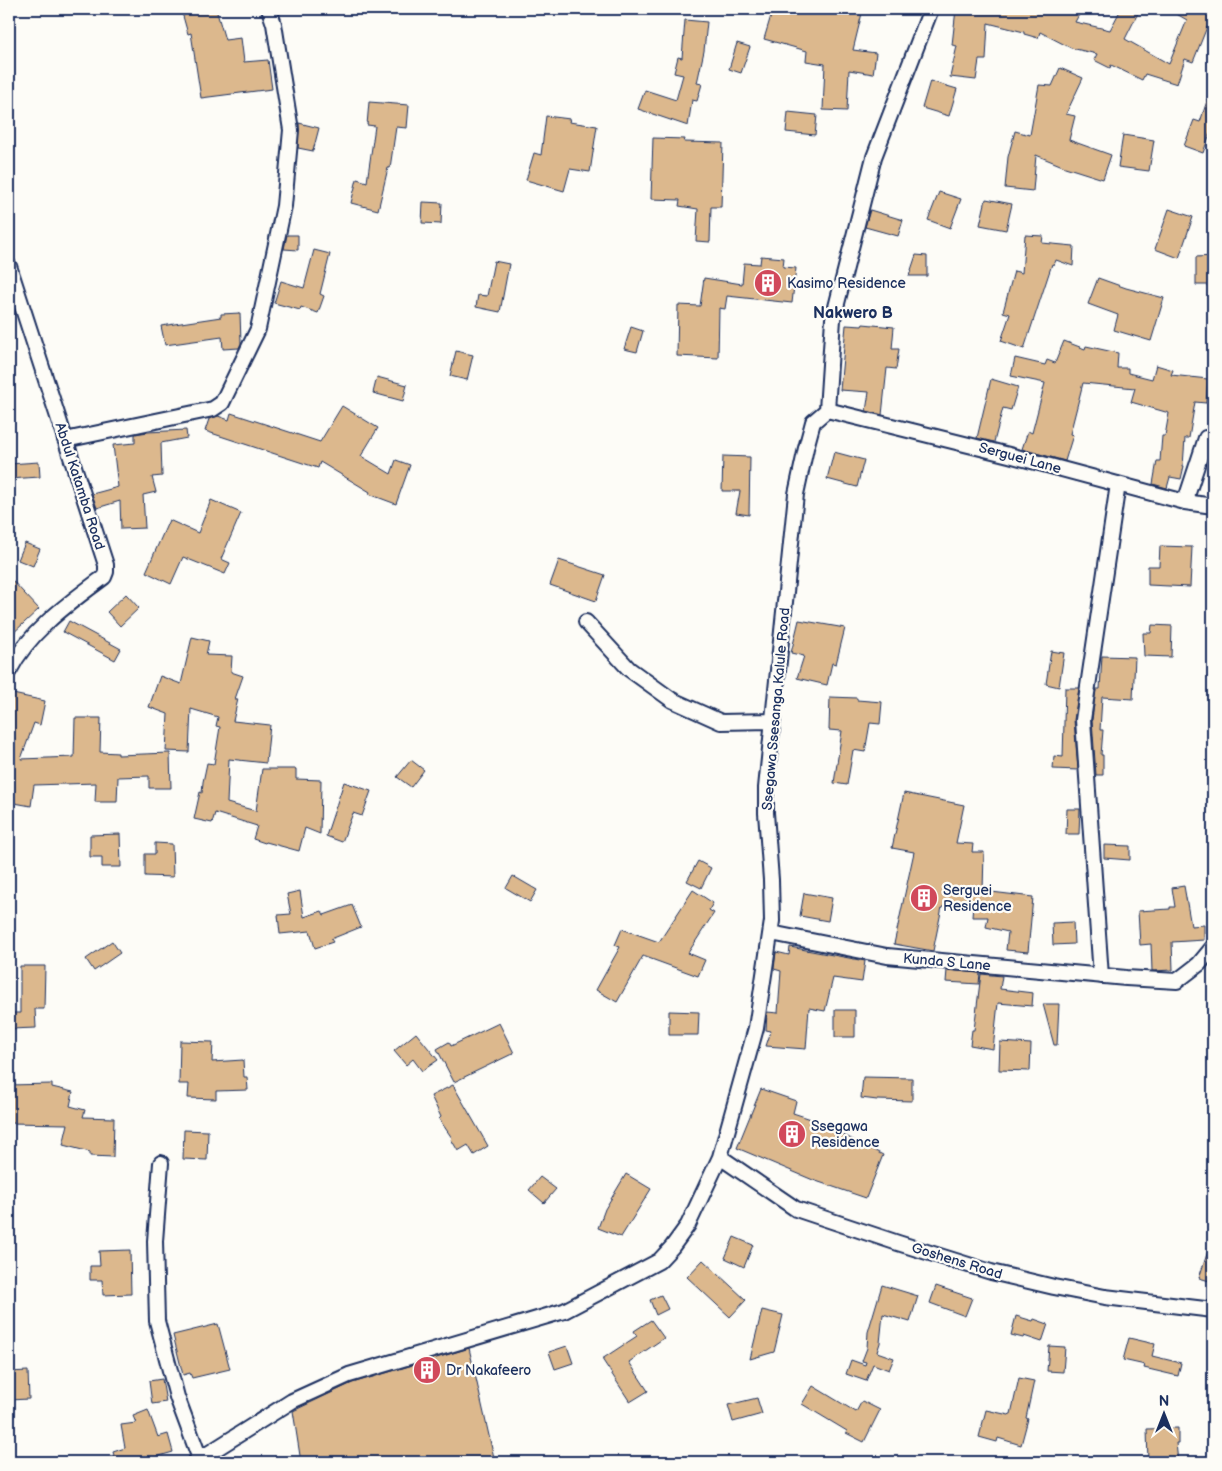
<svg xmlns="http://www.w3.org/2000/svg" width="1222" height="1471" viewBox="0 0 1222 1471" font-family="'Balsamiq Sans',sans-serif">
	<rect width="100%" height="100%" fill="#fdfcf7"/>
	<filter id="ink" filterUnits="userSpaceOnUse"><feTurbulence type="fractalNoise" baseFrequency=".02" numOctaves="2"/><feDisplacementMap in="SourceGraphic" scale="10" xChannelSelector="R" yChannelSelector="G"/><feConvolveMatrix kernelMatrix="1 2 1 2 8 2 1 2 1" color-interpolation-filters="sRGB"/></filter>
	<g filter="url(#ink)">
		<!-- building -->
		<path fill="#dcb88d" stroke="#1b2f5e" d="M181,9H216L225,40L241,38L244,62L268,60L272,89L201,98L191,33L188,34Z
			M773,9H863L853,50L876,53L873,74L849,70L847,111L823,110L825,64L806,61L807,51L764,39Z
			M956,9H1082L1075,22L1110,30L1121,9H1140L1125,39L1169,64L1187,20L1168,9H1213V27H1207L1193,62L1185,59L1177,84L1145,74L1142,80L1111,65L1110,68L1094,60L1097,54L1071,48L1040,32L1038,38L1024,34V32L988,23L986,60H979L976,80L950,77L957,46L952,45Z
			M685,20L707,22L704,51L697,83L702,84L697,101L692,100L688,126L638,109L645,90L676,100L683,75L674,73L678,57L682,58Z
			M737,43L750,47L741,73L729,69Z
			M1060,68L1083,78L1066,114L1075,116L1069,140L1111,155L1103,179L1065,167L1036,155L1033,191L1005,188L1008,157L1015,131L1030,135L1039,85L1052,86Z
			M930,81L957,89L949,116L922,108Z
			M1211,89H1213V125L1203,153L1184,146L1194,120L1200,122Z
			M369,102L409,105L407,128L396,127L390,168H388L378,210L351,203L357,179L367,182L375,126L367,125Z
			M788,112L817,115L815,135L786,132Z
			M546,116L570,119L569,122L597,126L590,172L570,169L564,191L526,180L534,153L541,155Z
			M299,123L319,128L313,151L298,148Z
			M1123,135L1154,140L1149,171L1118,167Z
			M653,138L685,139L684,142L723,143L721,207H711L710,242L696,241L698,209L679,206L680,200L651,199Z
			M939,192L961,199L950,228L928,220Z
			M986,199L1012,204L1006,230L980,225Z
			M423,202L442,203L441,224L422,223Z
			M1169,209L1193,217L1179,258L1155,249Z
			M870,210L903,220L898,236L865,227Z
			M287,235H298V250L284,249Z
			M1025,235L1043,236L1042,243L1074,246L1073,266L1056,260L1054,265L1052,264L1024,349L1001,341L1010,314L1003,312L1014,271L1022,273Z
			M314,250L330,254L320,294L324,296L318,313L301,307L300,310L274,303L281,281L304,288Z
			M916,255L927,256V276H909Z
			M761,256L784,258L783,267L796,268L792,303L727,296L725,309L719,308L718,358L677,356L678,305L700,306L704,278L742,284L744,263L760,264Z
			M1213,256V285H1196V257Z
			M494,261L509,264L500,312L476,307L478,295L487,296Z
			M1098,278L1126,288L1164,298L1151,341L1114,330L1118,315L1088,304Z
			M240,313L241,343L239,348L223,349L222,337L165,345L161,326L221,317V314Z
			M863,324L894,327L892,349H899L896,369L887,368L882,415L866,411L869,392L840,390L846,325L862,326Z
			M631,327L643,331L637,352L624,349Z
			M1064,341L1085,349L1086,346L1118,353L1117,368H1128V373L1152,379L1156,365L1173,370L1171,375L1208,379L1206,403L1195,402L1189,438H1185L1183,466H1184L1181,479L1170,477L1167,488L1153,484L1157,461H1160L1162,436H1165L1169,413L1131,402L1135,388L1083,383L1070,434L1073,435L1065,461L1022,449L1028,431L1032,433L1045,383L1011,376L1015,358L1045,365L1047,360L1055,363Z
			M456,351L473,355L467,380L450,376Z
			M377,377L407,385L403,401L373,393Z
			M991,379L1018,387L1011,410L1003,408L994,442L977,438Z
			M342,406L378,428L361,456L391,474L396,460L410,465L396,504L369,494L370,492L320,462L318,468L205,431L209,419L218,416L229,420L231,413L320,442Z
			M186,430L187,438L161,443L162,476L152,477L156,492L143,495L145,528L121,529L120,501L97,508L92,494L118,487L113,445L135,443V434L148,432Z
			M834,452L864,460L857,487L827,479Z
			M723,456L750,457L749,515L736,513L740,491H722Z
			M39,462L40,477L9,479V464Z
			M211,500L241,513L221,559L230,563L225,574L183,557L171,584L146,572L169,520L198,533Z
			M25,543L40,549L33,566L18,560Z
			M1160,546L1192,547L1190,587L1148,585V566H1159Z
			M559,560L605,575L596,601L550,585Z
			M9,577L39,609L9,637Z
			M126,594L139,608L120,626L107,612Z
			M799,620L845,628L836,664L832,663L827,685L797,678L804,656L791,653Z
			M69,621L121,649L115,660L63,632Z
			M1152,625L1172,626L1171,657L1144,656L1143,633H1151Z
			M192,637L209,641L206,655L232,656L231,672L243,676L235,699H238L233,721L270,725L266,763L229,759L227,803L256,811L262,769H296V779L321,780L320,834L305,828L299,851L266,842L265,843L253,839L257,826L215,813L212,823L194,819L200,792L202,793L203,782L207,763L214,764L220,727L216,726L218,717L191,709L189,752L166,751L168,714L149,707L160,676L181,684Z
			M1051,651L1064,653L1059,687L1046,684Z
			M1102,656L1135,657L1133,699L1102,697L1100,730H1103L1101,755H1103V775H1096L1092,720L1096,689H1100Z
			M1065,688H1079L1074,720L1078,770L1053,769L1054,756L1063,757Z
			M13,694L45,701L40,725L34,723L21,759L74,757L75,718H101L100,752L118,753V755L170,753L171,788H149V776L118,777L117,802H95L96,783L34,785L31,806L9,802V716Z
			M830,697L857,698V700L882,702L880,724L870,723L865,752L853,750L847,785L834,783L842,731L829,730Z
			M411,760L424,770L411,787L397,777Z
			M344,782L371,791L362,816L353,813L342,842L326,836Z
			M904,793L964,805L956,843L973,844L972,852H984L983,891L1033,897L1028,952L1006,950L1008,932L986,927L988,917H972L973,905L942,907L933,951L894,944L914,852L892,848Z
			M1067,809H1080L1079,834H1066Z
			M120,834L121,867H102V857H90V835Z
			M155,843L172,844L173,877L145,876V854H155Z
			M1104,845L1130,846V860L1104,858Z
			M698,861L711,868L701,888L687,881Z
			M513,876L537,890L530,902L506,888Z
			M1184,886L1191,926L1204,925V940L1172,942L1173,970L1152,971L1151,944L1140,945L1138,911L1170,909V907H1175L1172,888Z
			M693,890L713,903L709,910L714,913L688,953L705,960L698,976L643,956L617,1002L596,990L620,947L615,945L622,929L659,942Z
			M300,891L304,917L322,911L324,915L352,905L361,927L331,939L333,942L315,948L310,931L280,934L278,915L291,914L287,894Z
			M804,893L832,898L828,921L800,916Z
			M1073,922L1074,944L1053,945L1052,923Z
			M112,941L120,953L94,971L86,959Z
			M790,947L865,961L862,982L833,978L825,1011L809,1008L806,1049L766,1046L771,1031L766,1030L767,1012L778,1013L781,971L774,969L776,952L789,955Z
			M20,966H45L44,1009H35L36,1028L10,1029V1013H20Z
			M947,970L980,973L979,984L946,982Z
			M981,974L1002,976L1000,989L1033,993L1032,1006L998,1003L993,1049L970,1045L972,1030H974Z
			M1043,1004H1059L1057,1045H1054Z
			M835,1010H855V1037H835Z
			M669,1011L699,1012L698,1035H669Z
			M499,1023L514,1053L454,1082L437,1049L449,1042L451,1046Z
			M416,1033L438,1060L422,1071L413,1059L406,1065L394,1051Z
			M180,1041L213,1042L212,1062L243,1060L244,1077H247L248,1090L216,1091V1099L188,1098L189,1084H179Z
			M1000,1042L1031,1044L1030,1071L999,1070Z
			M863,1077L912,1078V1101L877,1100L861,1098Z
			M52,1084V1087L73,1092L70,1106L85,1110L83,1117L114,1118L113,1157L90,1156V1152L63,1145L68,1124L9,1123V1085Z
			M453,1085L488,1146L474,1155L468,1145L458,1151L451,1139L452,1138L439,1119L441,1117L431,1096Z
			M761,1089L796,1101L793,1113L814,1120L883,1155L866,1198L813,1180L737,1148Z
			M184,1130L208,1131L207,1160L183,1159Z
			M626,1174L651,1189L621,1237L598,1228L605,1209Z
			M540,1177L556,1189L544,1203L529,1190Z
			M734,1237L753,1245L744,1267L725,1258Z
			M1211,1242L1213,1243V1282L1199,1278Z
			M130,1250L131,1294L103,1295L102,1280H90V1266H100L99,1251Z
			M703,1260L746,1300L730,1317L687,1277Z
			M882,1285L918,1296L910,1322L883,1314L880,1343L877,1352L894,1358L889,1370L873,1364L866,1381L846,1374L851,1360L865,1365L866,1362L862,1361L867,1348L868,1332Z
			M936,1286L972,1298L965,1316L930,1303Z
			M661,1295L668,1309L656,1315L650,1300Z
			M762,1310L783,1315L774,1352L750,1359Z
			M1016,1316L1033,1321L1034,1319L1048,1324L1042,1342L1024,1336L1023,1338L1011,1335Z
			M651,1320L664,1338L629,1362L648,1391L630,1402L602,1359L637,1336L634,1331Z
			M218,1324L230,1369L192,1378L190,1373L183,1375L173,1335Z
			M1129,1338L1155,1344L1152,1356L1181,1363L1178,1376L1144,1368L1145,1365L1123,1360Z
			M567,1346L573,1363L555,1369L549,1352Z
			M1049,1346L1065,1347L1063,1372L1047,1371Z
			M469,1348L495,1462H301L293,1411L352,1383Z
			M28,1371L29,1399L9,1400V1372Z
			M1019,1378L1034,1381L1026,1418L1028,1419L1021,1445L998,1438L997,1442L979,1437L986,1410L1009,1415L1010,1414H1011Z
			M162,1379L166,1402L152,1404L149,1381Z
			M813,1386L856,1412L862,1401L880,1410L864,1442L846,1433L847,1431L802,1404Z
			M757,1398L762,1414L733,1422L728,1405Z
			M148,1410L158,1437L168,1434L173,1452L139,1462H116L113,1452L125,1448L121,1425L136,1423L133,1416Z
			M1178,1428V1443H1176L1178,1462H1148L1147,1429Z"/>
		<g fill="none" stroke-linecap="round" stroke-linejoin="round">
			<defs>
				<path id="street" d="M9,266L106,565V572L104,577C69,603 29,631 9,671
					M827,410L1009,455L1185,502L1213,506
					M65,440L213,409L222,403L258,329L284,206L291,130L274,24L269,9
					M1185,502L1206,438L1213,439
					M586,622L629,669L672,700L721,722L773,721
					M771,933L887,956L1126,978L1177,981L1199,964L1213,947
					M1101,976L1083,720L1118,484
					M720,1157L796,1209L898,1243L991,1272L1054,1287L1105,1297L1213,1310
					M161,1163L155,1241L157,1321L177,1397L200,1459
					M195,1462L292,1401L349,1375L564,1311L659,1261L672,1247L688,1225L720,1157L756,1028L772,921L771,880L766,813V788L796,494L806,448L813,422L827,410L833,319L874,157L931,9"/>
			</defs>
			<!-- street casing -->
			<use href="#street" stroke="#1b2f5e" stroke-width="18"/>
			<!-- street -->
			<use href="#street" stroke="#fdfcf7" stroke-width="14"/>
		</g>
	</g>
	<!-- icons -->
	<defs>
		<symbol id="building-disc" viewBox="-11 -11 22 22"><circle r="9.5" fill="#d1495b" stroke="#fdfcf7"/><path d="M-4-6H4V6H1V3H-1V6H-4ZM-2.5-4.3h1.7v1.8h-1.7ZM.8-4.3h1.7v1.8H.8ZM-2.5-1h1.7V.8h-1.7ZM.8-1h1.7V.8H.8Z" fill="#fff"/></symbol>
	</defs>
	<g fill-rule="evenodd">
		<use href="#building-disc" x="752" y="267" width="32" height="32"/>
		<use href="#building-disc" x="908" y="882" width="32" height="32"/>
		<use href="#building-disc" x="776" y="1118" width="32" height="32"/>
		<use href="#building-disc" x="411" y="1354" width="32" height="32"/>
	</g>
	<g text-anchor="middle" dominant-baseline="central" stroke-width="4.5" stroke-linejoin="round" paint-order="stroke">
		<!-- poi labels -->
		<g font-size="14" fill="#1b2f5e" stroke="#fdfcf7" text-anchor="start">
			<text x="787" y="283">Kasimo Residence</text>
			<text x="943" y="890">Serguei<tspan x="943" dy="16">Residence</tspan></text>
			<text x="811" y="1126">Ssegawa<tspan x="811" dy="16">Residence</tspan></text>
			<text x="446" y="1370">Dr Nakafeero</text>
		</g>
		<!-- street labels -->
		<g font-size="14" fill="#1b2f5e" stroke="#fdfcf7">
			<text transform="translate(1020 458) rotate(15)">Serguei Lane</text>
			<text transform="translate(80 486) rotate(72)">Abdul Katamba Road</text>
			<text transform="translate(776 709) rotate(-85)">Ssegawa Ssesanga Kalule Road</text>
			<text transform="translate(947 962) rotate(5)">Kunda S Lane</text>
			<text transform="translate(957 1261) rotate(17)">Goshens Road</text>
		</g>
		<!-- quarter labels -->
		<g font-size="16" font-weight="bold" fill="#1b2f5e" stroke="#fdfcf7">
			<text x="853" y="313">Nakwero B</text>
		</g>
	</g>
	<!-- margin -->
	<rect width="1222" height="1471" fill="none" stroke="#fdfcf7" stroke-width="30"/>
	<rect x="15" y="15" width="1192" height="1441" fill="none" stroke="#1b2f5e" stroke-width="2" filter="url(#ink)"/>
	<!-- north arrow -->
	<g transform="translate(1164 1414)" stroke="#fdfcf7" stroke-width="4" paint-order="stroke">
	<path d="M0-4L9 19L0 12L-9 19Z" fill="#1b2f5e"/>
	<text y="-8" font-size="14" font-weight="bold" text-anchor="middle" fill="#1b2f5e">N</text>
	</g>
</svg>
